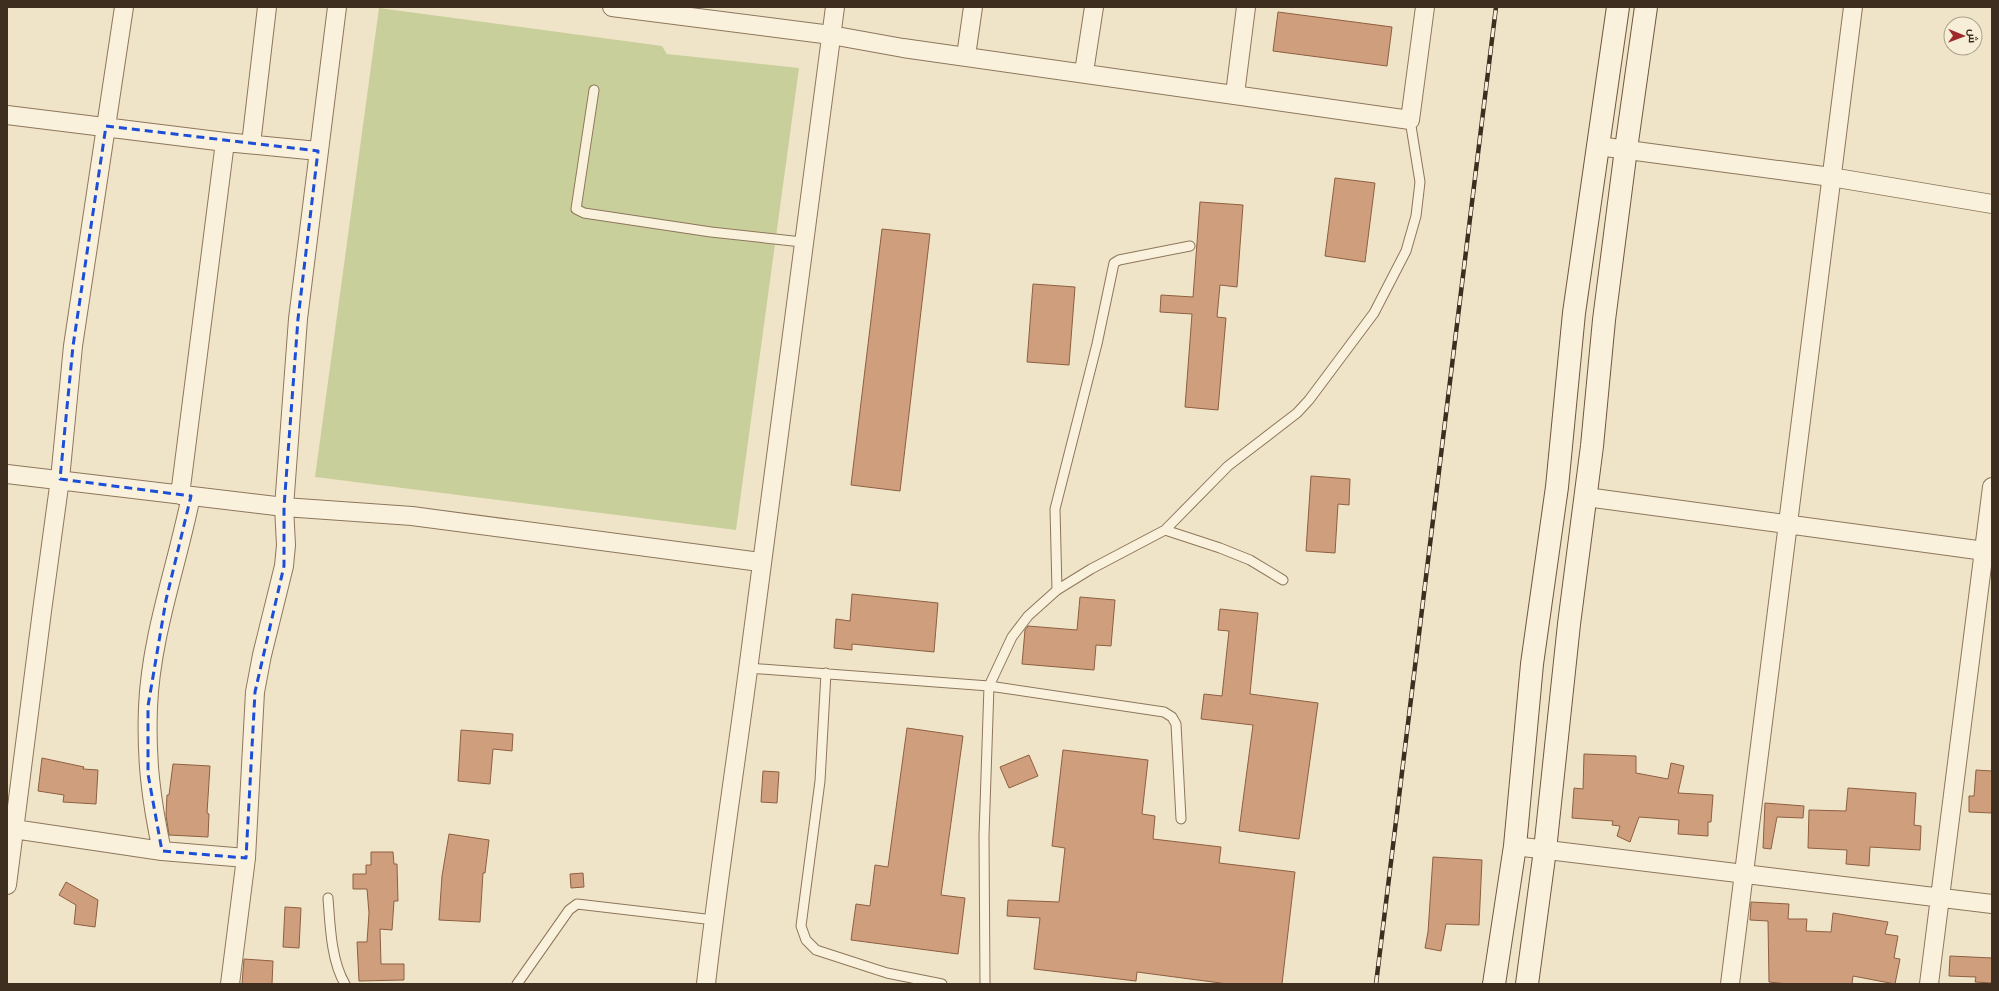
<svg xmlns="http://www.w3.org/2000/svg" width="1999" height="991" viewBox="0 0 1999 991" font-family="'Roboto Serif',Cairo,serif">
	<rect width="100%" height="100%" fill="#f0e4c8"/>
	<!-- green -->
	<path fill="#c9cf9b" d="M379,8L662,46L667,54L799,68L736,530L315,477Z"/>
	<!-- building -->
	<path fill="#cf9f7d" stroke="#8d5f41" d="M1278,12L1392,27L1387,66L1273,51Z
		M1335,178L1375,183L1365,262L1325,256Z
		M1200,202L1243,205L1237,287L1220,285L1217,317L1226,318L1218,410L1185,407L1192,314L1160,312L1161,295L1193,297Z
		M882,229L930,234L900,491L851,485Z
		M1033,284L1075,287L1069,365L1027,362Z
		M1311,476L1350,479L1349,505L1338,504L1335,553L1306,551Z
		M852,594L938,603L934,652L852,644V650L834,648L836,619L850,621Z
		M1080,597L1115,600L1111,646L1096,645L1094,670L1022,664L1025,630L1028,626L1077,630Z
		M1220,609L1258,613L1250,694L1318,703L1299,839L1239,831L1253,725L1201,719L1204,694L1222,696L1229,631L1218,630Z
		M907,728L963,736L941,895L965,898L958,954L851,940L856,904L870,906L875,865L888,867Z
		M461,730L513,734L512,751L493,749L490,784L458,781Z
		M1063,750L1148,760L1142,814L1155,816L1153,839L1221,847L1219,863L1295,872L1282,984H1228L1137,972L1136,981L1034,969L1040,918L1007,916L1008,900L1059,902L1065,848L1052,846Z
		M1584,754L1636,756V773L1668,779L1671,763L1684,766L1678,793L1713,795L1711,822H1708V836L1678,834L1679,820L1639,817L1630,842L1617,836L1620,826L1612,825L1613,821L1572,818L1574,788L1583,789Z
		M1029,755L1038,776L1009,788L1000,767Z
		M42,758L84,767L83,769L98,770L96,804L63,802L64,795L38,791Z
		M173,764L210,766L207,813L209,814L208,837L169,835L166,815L167,795H169Z
		M1976,770L1992,771V813L1969,812V796H1974Z
		M763,771L779,772L777,803L761,802Z
		M1848,788L1916,793L1914,825L1921,826L1920,850L1870,847L1869,866L1846,864L1847,850L1808,848L1809,810L1846,811Z
		M1765,803L1804,806L1803,818L1777,817L1771,849L1763,848Z
		M449,834L489,840L485,873H483L480,922L439,920L442,876Z
		M371,852H393L394,864H397L398,901H394L392,930L380,929L381,964H404V980L359,981L357,942H367L369,913L367,889H353V874H366V865H371Z
		M1433,857L1482,860L1479,925L1446,924L1441,951L1425,948L1428,932Z
		M583,873L584,887L571,888L570,874Z
		M66,882L98,900L95,927L74,924L76,905L59,895Z
		M1751,902L1789,904L1788,919H1807L1806,931L1831,932L1833,913L1888,922L1885,934L1898,936L1894,958L1900,959L1895,984L1853,976L1852,984H1788L1769,982L1768,921L1750,920Z
		M285,907L301,908L299,948L283,947Z
		M1950,956L1992,958V983L1975,982L1976,977L1949,976Z
		M244,959L273,961L272,984H242Z"/>
	<g fill="none" stroke-linecap="round" stroke-linejoin="round">
		<defs>
			<path id="service" d="M594,90L576,209L584,213L711,232L802,242
				M1165,530L1220,548L1250,560L1283,580
				M1057,590L1055,509L1097,344L1114,263L1119,260L1190,246
				M748,668L989,686L1164,712L1172,717L1176,724L1181,819
				M826,673L820,781L801,926L806,940L816,950L887,973L942,984
				M328,898C330,924 331,961 345,984
				M517,984L569,910L577,904L714,920
				M985,984L984,836L989,686L1012,637L1028,616L1057,590L1091,569L1165,530L1228,466L1297,413L1309,400L1374,313L1406,251L1416,216L1420,182L1410,120"/>
			<path id="minor" d="M612,7L831,35L903,48L1410,120L1425,7
				M966,56L973,7
				M1084,72L1094,7
				M1235,94L1246,7
				M7,115L225,142L318,151
				M251,144L267,7
				M1598,146L1831,177L1992,204
				M7,474L284,507L412,516L760,562
				M180,495L225,142
				M1586,497L1992,552
				M7,828L162,851L246,858
				M1515,846L1992,904
				M162,851C151,800 146,759 148,707C151,635 177,566 191,496
				M7,885L42,611L60,479L73,346L124,7
				M230,984L246,858L255,692L262,655L284,566L286,545L284,507L298,319L337,7
				M706,984C718,879 734,775 748,670C776,449 804,228 835,7
				M1730,984L1853,7
				M1929,984L1992,487"/>
			<path id="secondary" d="M1494,984L1515,846L1532,664L1557,487L1574,313L1618,7
				M1527,984L1545,850L1569,624L1592,446L1604,320L1626,149L1646,7"/>
		</defs>
		<!-- service casing -->
		<use href="#service" stroke="#8d765c" stroke-width="11"/>
		<!-- minor casing -->
		<use href="#minor" stroke="#8d765c" stroke-width="20"/>
		<!-- secondary casing -->
		<use href="#secondary" stroke="#6f573f" stroke-width="24"/>
		<!-- service -->
		<use href="#service" stroke="#faf1dc" stroke-width="9"/>
		<!-- minor -->
		<use href="#minor" stroke="#faf1dc" stroke-width="18"/>
		<!-- secondary -->
		<use href="#secondary" stroke="#faf1dc" stroke-width="22"/>
		<defs>
			<path id="rail" d="M1376,984L1496,7"/>
		</defs>
		<!-- rail casing -->
		<use href="#rail" stroke="#3d2e20" stroke-width="4.5"/>
		<!-- rail -->
		<use href="#rail" stroke="#f7eed8" stroke-width="3" stroke-dasharray="9" stroke-linecap="butt"/>
	</g>
	<!-- marked area -->
	<path fill="none" stroke="#1d4ed8" stroke-width="3" stroke-dasharray="8 5" stroke-linejoin="round" d="M106,126L318,151L298,319L284,507V566L255,692L246,858L162,851L148,774V706L166,600L191,496L60,479L73,346Z"/>
	<!-- border -->
	<rect width="1999" height="991" fill="none" stroke="#3d2e20" stroke-width="16"/>
	<!-- north arrow -->
	<g transform="translate(1963 36) rotate(91)"><circle r="19" fill="#f7eed8" stroke="#ada18e"/>
	<path d="M0-3L7 15L0 10L-7 15Z" fill="#9e2a2b"/>
	<text y="-6" font-size="11" font-weight="bold" text-anchor="middle" fill="#3d2e20">ش</text>
	</g>
</svg>
